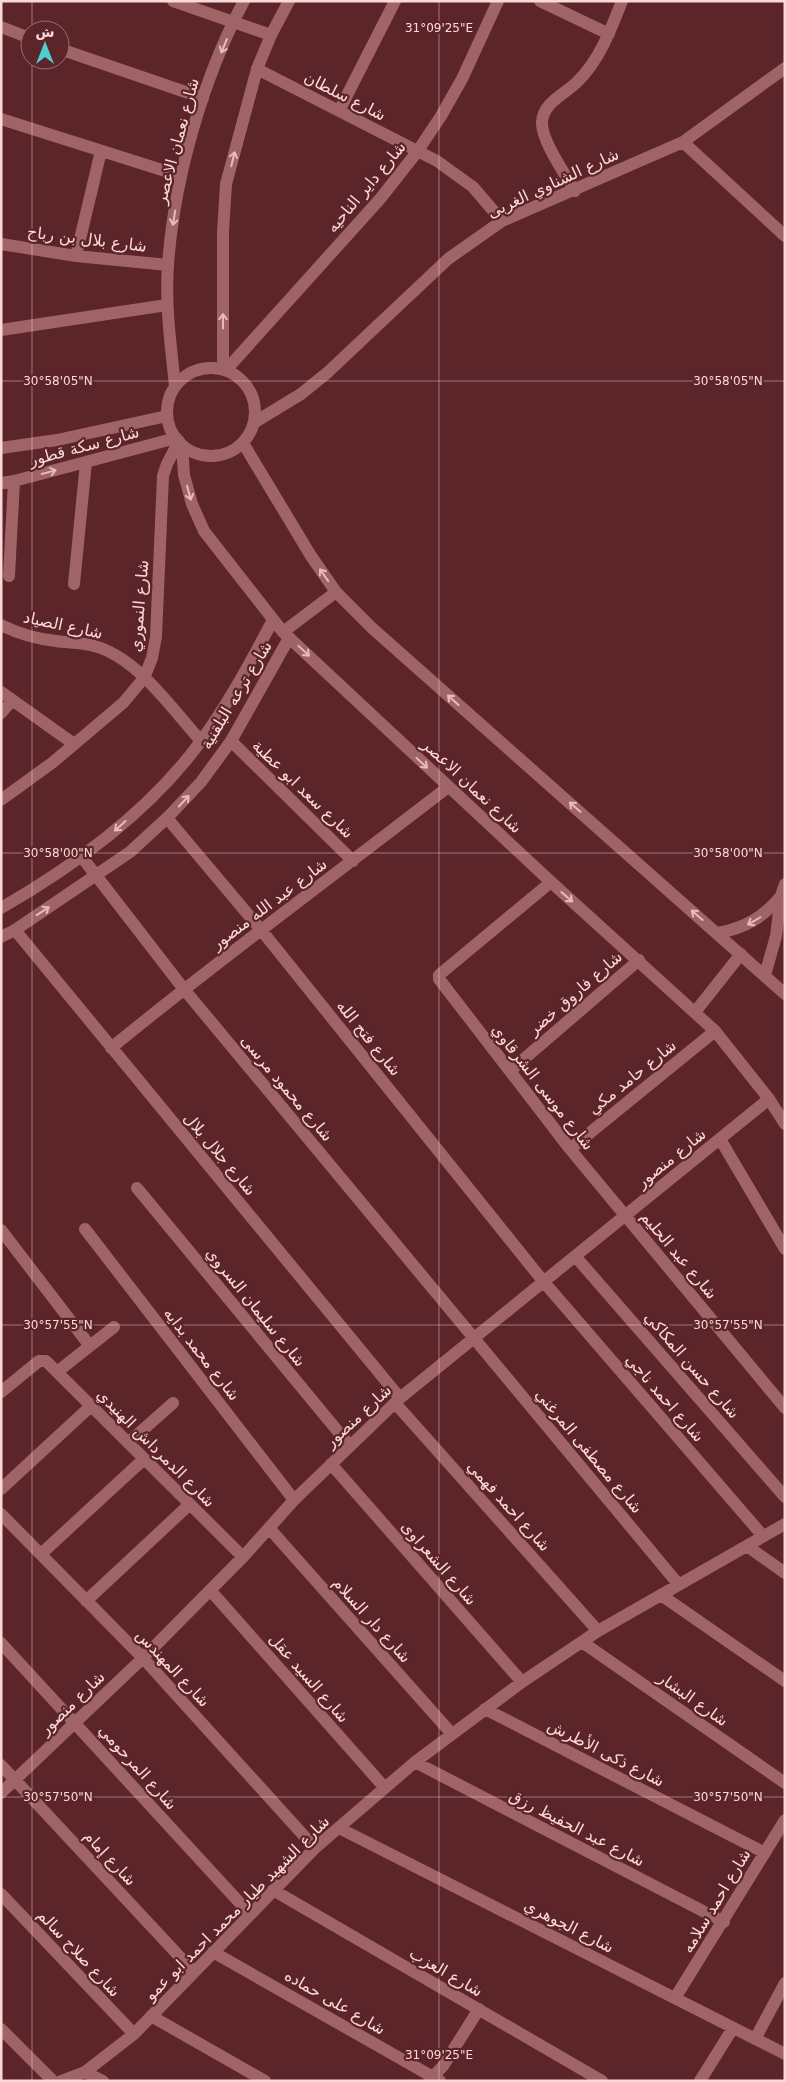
<svg xmlns="http://www.w3.org/2000/svg" width="786" height="2082" viewBox="0 0 786 2082" font-family="'DejaVu Sans',Cairo,sans-serif">
	<rect width="100%" height="100%" fill="#5b252a"/>
	<g fill="none" stroke-linecap="round" stroke-linejoin="round">
		<!-- minor -->
		<path stroke="#a16466" stroke-width="12" d="M173,1L271,35
			M540,1L609,34
			M1,27L30,38
			M60,49L203,98
			M257,69L437,161L473,187L502,221
			M339,111L395,1
			M1,119L181,176
			M683,142L785,236
			M575,191C565,174 541,140 542,122C543,102 566,94 578,81C600,59 611,29 622,1
			M1,244L76,256L168,265
			M76,256L101,151
			M1,330L167,305
			M255,422L301,394L327,373L448,259L502,221L683,142L785,68
			M1,448L57,440L167,416
			M1,483L14,481L176,438
			M9,576L14,481
			M74,584L86,462
			M1,625C17,633 39,639 56,641C69,643 81,642 94,646C137,657 172,709 201,741
			M1,692L74,744
			M1,713L12,700
			M231,741L353,861
			M1,800L52,763L123,703L144,678L152,658L156,637L163,476L167,464L179,441
			M167,818L262,931L543,1281L763,1536
			M81,856L183,988L679,1585
			M551,882L439,975V979L570,1149L785,1408
			M15,930L400,1398
			M111,1048C221,958 336,874 448,787
			M510,1071L639,960
			M720,1139L785,1249
			M570,1149L715,1031
			M137,1188L350,1446
			M85,1229L294,1500
			M1,1230L90,1346
			M575,1256L785,1497
			M57,1372L114,1327
			M1,1392L39,1361H46L243,1557
			M395,1403L598,1631
			M128,1443L173,1403
			M331,1464L522,1682
			M1,1489L91,1406
			M1,1514L143,1658L315,1848
			M269,1528L452,1734
			M747,1546L785,1573
			M41,1554L144,1459
			M210,1590L385,1788
			M661,1595L785,1681
			M86,1601L190,1504
			M582,1642L785,1783
			M1,1643L250,1914
			M485,1709L765,1853
			M415,1762L724,1922
			M1,1765L194,1972
			M1,1793L143,1658L243,1557L294,1500L400,1398L769,1099
			M339,1828L785,2054
			M273,1890L602,2081
			M1,1894L134,2034
			M213,1952L440,2081
			M675,1998L785,1820
			M151,2016L265,2081
			M1,2029L53,2081
			M755,2039L785,1983
			M85,2072L103,2081
			M61,2081L85,2072L134,2034L315,1848L415,1762L522,1682L598,1631L785,1524
			M429,2081L443,2066L479,2009
			M700,2081L733,2028"/>
		<!-- tertiary -->
		<path stroke="#a16466" stroke-width="12" d="M226,370L380,199L417,152L441,116L462,79L498,1
			M1,908C76,865 150,811 201,741C229,703 251,661 273,620
			M718,933C745,928 764,917 781,896
			M1,937L15,930L130,852L167,818L201,782L231,741L289,638
			M765,975L776,936L781,896L785,884"/>
		<!-- secondary -->
		<path stroke="#a16466" stroke-width="12" d="M167 412a44 44 0 1 1 88 0a44 44 0 1 1-88 0Z
			M223,369V232L226,184L257,69L271,35L289,1
			M175,386C171,346 165,306 168,265C174,179 203,78 244,1
			M243,443L311,556L336,592L372,628L785,994
			M182,445L184,475L192,504L204,531L283,632L551,882L715,1031L769,1099L785,1124
			M283,632L336,592
			M695,1012L741,954"/>
	</g>
	<!-- one-way arrows -->
	<defs><path id="oneway-shaft" d="M-6 0H5M1.5-3L5.5 0L1.5 3" fill="none" stroke-width="1.6" stroke-linecap="round" stroke-linejoin="round" transform="scale(1.25)"/></defs>
	<g stroke="#e5bcbc">
		<use href="#oneway-shaft" transform="translate(224 46) rotate(112)"/>
		<use href="#oneway-shaft" transform="translate(233 159) rotate(-76)"/>
		<use href="#oneway-shaft" transform="translate(174 218) rotate(99)"/>
		<use href="#oneway-shaft" transform="translate(223 321) rotate(-90)"/>
		<use href="#oneway-shaft" transform="translate(49 472) rotate(-15)"/>
		<use href="#oneway-shaft" transform="translate(189 493) rotate(75)"/>
		<use href="#oneway-shaft" transform="translate(324 575) rotate(-125)"/>
		<use href="#oneway-shaft" transform="translate(304 651) rotate(43)"/>
		<use href="#oneway-shaft" transform="translate(453 700) rotate(-138)"/>
		<use href="#oneway-shaft" transform="translate(422 763) rotate(43)"/>
		<use href="#oneway-shaft" transform="translate(184 801) rotate(-47)"/>
		<use href="#oneway-shaft" transform="translate(575 807) rotate(-139)"/>
		<use href="#oneway-shaft" transform="translate(120 826) rotate(138)"/>
		<use href="#oneway-shaft" transform="translate(567 897) rotate(41)"/>
		<use href="#oneway-shaft" transform="translate(43 911) rotate(-33)"/>
		<use href="#oneway-shaft" transform="translate(697 915) rotate(-139)"/>
		<use href="#oneway-shaft" transform="translate(754 921) rotate(150)"/>
	</g>
	<!-- ticks -->
	<path fill="none" stroke="#fcd9d9" stroke-width="1" stroke-opacity="0.45" d="M32,1V30M439,1V2081M32,60V2081M1,381H785M1,853H785M1,1325H785M1,1797H785"/>
	<g text-anchor="middle" dominant-baseline="central" stroke-width="4.5" stroke-linejoin="round" paint-order="stroke">
		<!-- street labels -->
		<g font-size="16" fill="#fcd9d9" stroke="#5b252a">
			<text transform="translate(345 96) rotate(27)">شارع سلطان</text>
			<text transform="translate(177 141) rotate(-75)">شارع نعمان الاعصر</text>
			<text transform="translate(553 183) rotate(-25)">شارع الشناوي الغربى</text>
			<text transform="translate(366 187) rotate(-50)">شارع داير الناحيه</text>
			<text transform="translate(87 239) rotate(7)">شارع بلال بن رباح</text>
			<text transform="translate(84 446) rotate(-15)">شارع سكة قطور</text>
			<text transform="translate(139 606) rotate(-85)">شارع النموري</text>
			<text transform="translate(63 625) rotate(12)">شارع الصياد</text>
			<text transform="translate(236 695) rotate(-59)">شارع ترعه البلقنية</text>
			<text transform="translate(472 786) rotate(43)">شارع نعمان الاعصر</text>
			<text transform="translate(303 789) rotate(44)">شارع سعد ابو عطية</text>
			<text transform="translate(269 904) rotate(-37)">شارع عبد الله منصور</text>
			<text transform="translate(575 993) rotate(-41)">شارع فاروق خضر</text>
			<text transform="translate(369 1038) rotate(51)">شارع فتح الله</text>
			<text transform="translate(632 1077) rotate(-39)">شارع حامد مكي</text>
			<text transform="translate(543 1087) rotate(52)">شارع موسى الشرقاوي</text>
			<text transform="translate(287 1088) rotate(50)">شارع محمود مرسى</text>
			<text transform="translate(220 1154) rotate(50)">شارع جلال بلال</text>
			<text transform="translate(671 1158) rotate(-39)">شارع منصور</text>
			<text transform="translate(679 1255) rotate(50)">شارع عبد الحليم</text>
			<text transform="translate(256 1307) rotate(51)">شارع سليمان السروي</text>
			<text transform="translate(202 1354) rotate(52)">شارع محمد بدايه</text>
			<text transform="translate(692 1365) rotate(49)">شارع حسن المكاكي</text>
			<text transform="translate(665 1398) rotate(49)">شارع احمد ناجي</text>
			<text transform="translate(358 1416) rotate(-43)">شارع منصور</text>
			<text transform="translate(156 1448) rotate(45)">شارع الدمرداش الهنيدي</text>
			<text transform="translate(589 1451) rotate(50)">شارع مصطفى المرغني</text>
			<text transform="translate(509 1506) rotate(48)">شارع احمد فهمي</text>
			<text transform="translate(439 1563) rotate(49)">شارع الشعراوى</text>
			<text transform="translate(372 1620) rotate(48)">شارع دار السلام</text>
			<text transform="translate(173 1668) rotate(47)">شارع المهندس</text>
			<text transform="translate(309 1678) rotate(49)">شارع السيد عقل</text>
			<text transform="translate(693 1699) rotate(35)">شارع البشار</text>
			<text transform="translate(72 1703) rotate(-44)">شارع منصور</text>
			<text transform="translate(606 1753) rotate(27)">شارع ذكى الأطرش</text>
			<text transform="translate(138 1767) rotate(48)">شارع المرحومي</text>
			<text transform="translate(577 1828) rotate(27)">شارع عبد الحفيظ رزق</text>
			<text transform="translate(110 1858) rotate(47)">شارع إمام</text>
			<text transform="translate(716 1901) rotate(-59)">شارع احمد سلامه</text>
			<text transform="translate(237 1908) rotate(-45)">شارع الشهيد طيار محمد احمد ابو عمو</text>
			<text transform="translate(569 1926) rotate(27)">شارع الجوهري</text>
			<text transform="translate(79 1953) rotate(47)">شارع صلاح سالم</text>
			<text transform="translate(446 1972) rotate(30)">شارع العزب</text>
			<text transform="translate(335 2002) rotate(30)">شارع على حماده</text>
		</g>
	</g>
	<g font-size="12" text-anchor="middle" fill="#fcd9d9" stroke="#5b252a" stroke-width="4.5" stroke-linejoin="round" paint-order="stroke">
		<text x="439" y="32">31°09'25"E</text>
		<text x="58" y="385">30°58'05"N</text>
		<text x="728" y="385">30°58'05"N</text>
		<text x="58" y="857">30°58'00"N</text>
		<text x="728" y="857">30°58'00"N</text>
		<text x="58" y="1329">30°57'55"N</text>
		<text x="728" y="1329">30°57'55"N</text>
		<text x="58" y="1801">30°57'50"N</text>
		<text x="728" y="1801">30°57'50"N</text>
		<text x="439" y="2059">31°09'25"E</text>
	</g>
	<!-- border -->
	<rect width="786" height="2082" fill="none" stroke="#fcd9d9" stroke-width="5"/>
	<!-- north arrow -->
	<g transform="translate(45 45)"><circle r="24" fill="#5b252a" stroke="#9b6d70"/>
	<path d="M0-4L9 19L0 12L-9 19Z" fill="#52cdcf"/>
	<text y="-8" font-size="14" font-weight="bold" text-anchor="middle" fill="#fcd9d9">ش</text>
	</g>
</svg>
